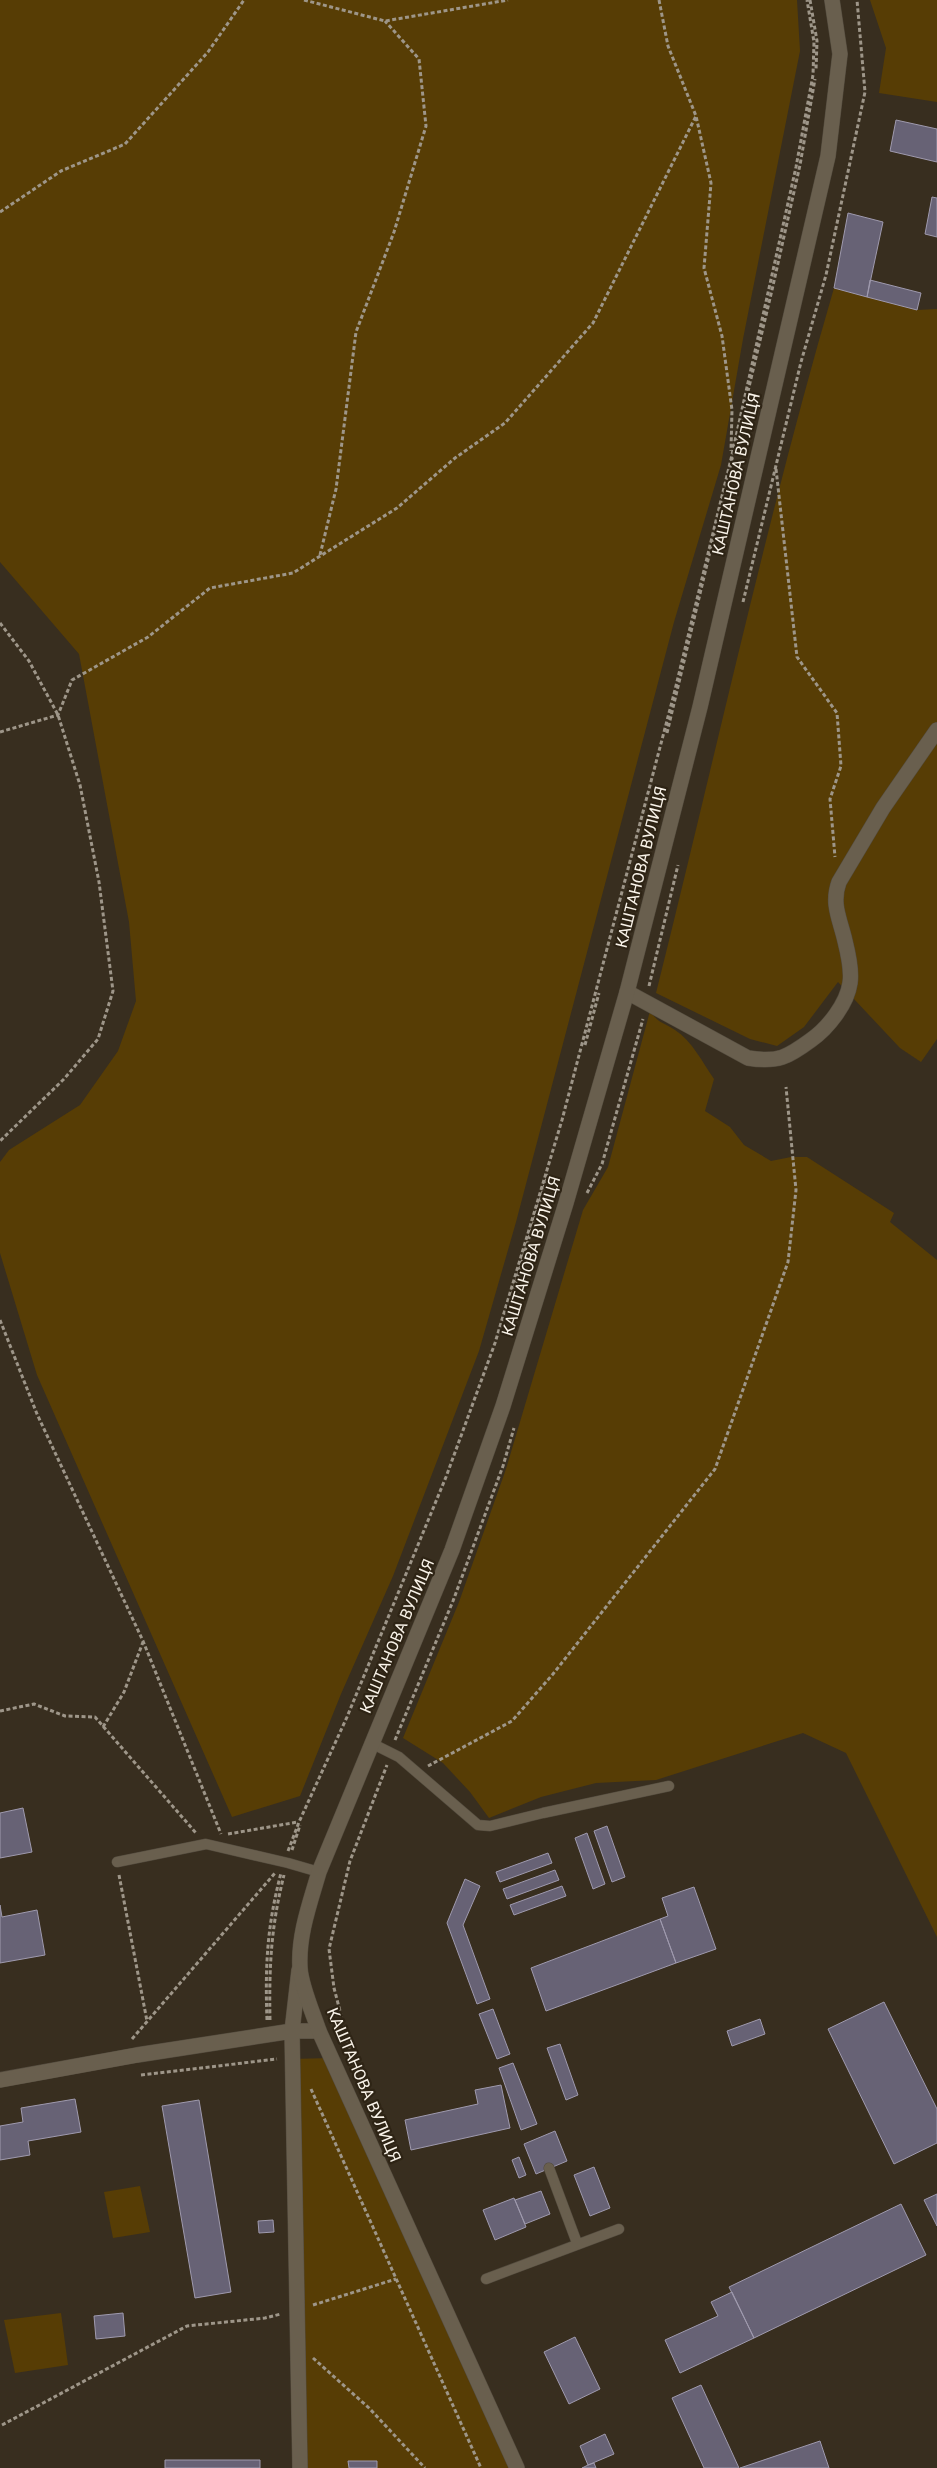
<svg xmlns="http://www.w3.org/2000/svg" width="937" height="2468" viewBox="0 0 937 2468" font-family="Roboto,sans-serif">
	<rect width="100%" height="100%" fill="#382e1f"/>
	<!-- green -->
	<path fill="#573d05" d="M0,0H797L800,51L743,339L721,465L674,622L516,1222L479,1351L393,1576L341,1694L300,1796L232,1817L37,1375L0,1253V1162L9,1150L80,1105L118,1051L136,1001L129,922L79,654L0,562Z
		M870,0H937V102L879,93L886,48Z
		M834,288L917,310L937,309V1039L921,1062L900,1048L838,982L804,1027L777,1046L750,1039L656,993C715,758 766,521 834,288Z
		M650,1011C659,1024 663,1022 675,1030C692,1041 703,1063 714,1079L705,1111L730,1127L744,1145L771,1161L791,1157H807L894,1213L890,1222L937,1260V1937L846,1753L803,1733L656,1780L596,1783L541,1797L489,1818L470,1792L443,1763L403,1738L459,1602L506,1469L583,1210L608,1167Z
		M331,2058L517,2468H300L292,2059Z
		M140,2186L150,2232L113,2238L104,2192Z
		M61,2313L68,2365L15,2373L4,2320Z"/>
	<!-- building -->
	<path fill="#676275" stroke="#9f9aae" d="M896,120L937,129V162L890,151Z
		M932,197L937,198V237L925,234Z
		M848,213L883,222L867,297L834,288Z
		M870,280L921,293L917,310L867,297Z
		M23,1808L32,1852L0,1858V1813Z
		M607,1826L625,1877L612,1882L594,1831Z
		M587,1833L605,1884L593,1889L575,1838Z
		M548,1853L552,1863L500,1882L496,1872Z
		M555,1870L559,1880L507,1899L503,1889Z
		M465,1879L480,1886L463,1925L490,1999L477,2004L447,1923Z
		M562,1886L566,1896L514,1915L510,1905Z
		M694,1887L716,1949L676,1963L660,1919L668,1916L662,1898Z
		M0,1905L2,1917L37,1910L45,1955L0,1963Z
		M660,1919L676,1963L546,2011L531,1968Z
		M884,2002L937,2109V2143L894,2164L828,2029Z
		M493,2009L510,2054L497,2059L479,2014Z
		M760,2019L765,2034L732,2046L727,2031Z
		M560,2044L578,2095L566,2100L547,2048Z
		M513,2063L537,2124L521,2130L499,2068Z
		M501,2085L510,2128L411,2150L405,2120L478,2104L475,2090Z
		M75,2099L81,2132L28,2141L30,2155L0,2160V2126L23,2122L21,2108Z
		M199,2100L231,2292L195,2298L162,2106Z
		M555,2131L567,2161L536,2174L524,2144Z
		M519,2157L526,2175L519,2178L512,2160Z
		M594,2167L610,2208L590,2216L574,2175Z
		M541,2191L550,2214L525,2224L515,2200Z
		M937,2194V2226L924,2200Z
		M514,2198L526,2227L495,2240L483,2210Z
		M901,2204L926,2255L754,2338L729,2287Z
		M273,2220L274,2232L259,2233L258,2221Z
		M732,2292L754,2338L680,2373L665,2340L718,2316L711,2302Z
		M123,2313L125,2336L96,2339L94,2316Z
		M575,2337L600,2389L569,2404L544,2352Z
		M701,2385L739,2468H704L672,2398Z
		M605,2434L614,2454L588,2465L580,2446Z
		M820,2441L829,2468H740Z
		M165,2460H260V2468H165Z
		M348,2461H377V2468H349Z
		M594,2463L596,2468H582L588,2465Z"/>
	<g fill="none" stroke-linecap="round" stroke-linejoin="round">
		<defs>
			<path id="lane" d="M371,1743L399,1757L478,1825L490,1826L543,1813L669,1786
				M117,1862L206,1844L288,1863L319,1872
				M549,2168L577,2243
				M486,2279L619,2229"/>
			<path id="street" d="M627,992L748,1058C778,1063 788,1057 811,1040C828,1028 847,1004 850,983C852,971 848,953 845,941C840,919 831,904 839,882L883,808L937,730
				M299,1970L292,2031L300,2468
				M0,2080L137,2055L292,2031H319"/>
			<path id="secondary" d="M517,2468L319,2031C313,2013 301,1986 300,1968C298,1935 310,1903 319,1872L452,1550L503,1406L566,1203L627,992L700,707L828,156L840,54L832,0"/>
		</defs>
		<!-- lane casing -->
		<use href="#lane" stroke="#534b3e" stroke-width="11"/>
		<!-- street casing -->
		<use href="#street" stroke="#534b3e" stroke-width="16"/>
		<!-- secondary casing -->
		<use href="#secondary" stroke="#534b3e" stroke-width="16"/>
		<!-- path -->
		<path stroke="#9e9689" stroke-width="3" stroke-dasharray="4 2.5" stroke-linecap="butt" d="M304,0L385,21L508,0
			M659,0L668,46L696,116L711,183L704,268L722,336L732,410L731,451
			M810,0L817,41L816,70
			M0,212L61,171L125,144L208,52L244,0
			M776,469L797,657L837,713L841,766L830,799L835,857
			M320,555L336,489L356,332L394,232L426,126L419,59L385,21
			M743,602L801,362L826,275L865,92L857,0
			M0,623L29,661L58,715L80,785L99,882L113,991L98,1039L64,1079L0,1141
			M0,732L58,715L72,680L148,637L210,588L293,573L397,508L455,458L505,423L593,323L696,116
			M667,733L772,290L800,165L815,79
			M649,986L678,865
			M585,1045L599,993
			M587,1193L602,1164L643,1019
			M512,1295L548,1174
			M0,1320L37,1414L143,1641L221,1834
			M0,1711L34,1704L65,1716L95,1717L196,1833
			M103,1727L124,1692L143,1642
			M395,1740L453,1601L503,1466L514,1428
			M428,1766L512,1721L553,1674L715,1469L788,1262L796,1190L786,1087
			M228,1834L298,1822
			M292,1850L300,1825
			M288,1851L299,1822L347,1717L446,1477L495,1343L562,1120L674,694L731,459L796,167L813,75L814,42L807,0
			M119,1875L147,2021
			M267,2020C265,1966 267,1926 281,1873
			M270,2020C269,1966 271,1927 284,1875
			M132,2039L275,1873
			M348,2057H352L334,1988L329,1949L350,1861L387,1765
			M141,2075L277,2059
			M311,2089L481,2468
			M313,2305L396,2279
			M313,2358L369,2408L425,2468
			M2,2425L187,2326L265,2318L281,2314"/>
		<!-- lane -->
		<use href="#lane" stroke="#695f4e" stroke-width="10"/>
		<!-- street -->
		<use href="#street" stroke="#695f4e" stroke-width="15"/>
		<!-- secondary -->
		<use href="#secondary" stroke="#695f4e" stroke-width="15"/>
	</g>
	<g text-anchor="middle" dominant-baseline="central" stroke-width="4.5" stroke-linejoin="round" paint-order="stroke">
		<!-- street labels -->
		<g font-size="16" fill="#f9f3e9" stroke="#2e2415">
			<text transform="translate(736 474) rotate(-77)">КАШТАНОВА ВУЛИЦЯ</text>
			<text transform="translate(641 867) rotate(-76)">КАШТАНОВА ВУЛИЦЯ</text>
			<text transform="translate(531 1256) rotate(-73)">КАШТАНОВА ВУЛИЦЯ</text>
			<text transform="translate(397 1636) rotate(-67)">КАШТАНОВА ВУЛИЦЯ</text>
			<text transform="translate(364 2085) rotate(67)">КАШТАНОВА ВУЛИЦЯ</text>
		</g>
	</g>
</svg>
